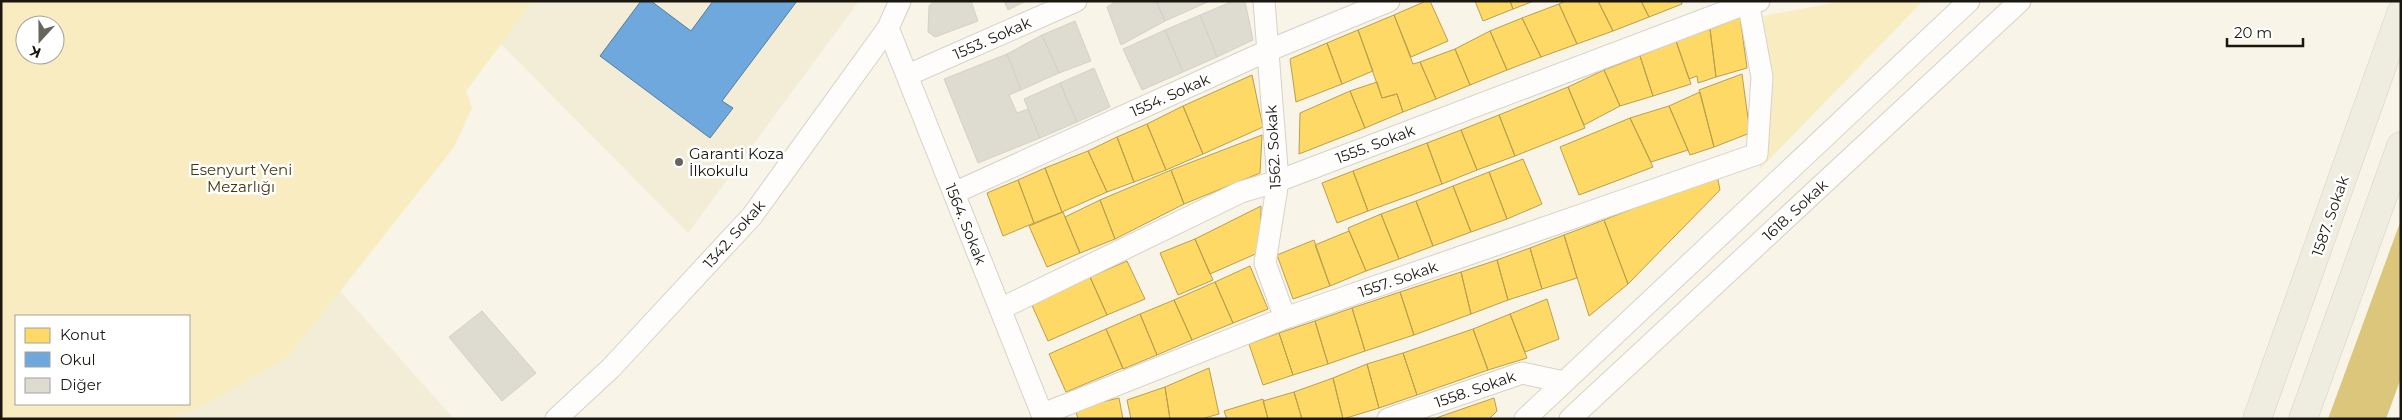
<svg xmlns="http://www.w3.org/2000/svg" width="2402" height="420" viewBox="0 0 2402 420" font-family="Montserrat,sans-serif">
	<rect width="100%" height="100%" fill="#f8f4e7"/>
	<!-- built -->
	<path fill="#f3ecd6" d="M432,1H859L688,233L501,44Z
		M340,291L454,419H169L214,400L289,356Z"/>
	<!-- green -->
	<path fill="#f9ecc1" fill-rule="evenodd" d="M1,1H533L466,91L472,108L454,147L289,356L214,400L169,419H1ZM25,25H55V55H25ZM189,316V404H16V316Z
		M1844,1H1923L1759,170L1771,103V70L1763,16Z"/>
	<!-- water -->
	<path fill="#dbc67c" d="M2401,220V378L2386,419H2328Z"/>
	<!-- homes -->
	<path fill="#ffd966" stroke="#ba9f4c" d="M1426,1H1430L1448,41L1411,57L1394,15Z
		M1475,1H1510L1513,9L1483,21Z
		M1510,1H1534L1513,9Z
		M1566,1H1598L1613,31L1577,44L1559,4Z
		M1598,1H1641L1649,17L1613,31Z
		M1641,1H1681L1682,4L1649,17Z
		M1559,4L1577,44L1541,57L1522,18Z
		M1394,15L1413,64L1420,62L1436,99L1403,112L1397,94L1382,98L1358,30Z
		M1740,17L1747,68L1716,77L1710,29Z
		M1522,18L1541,57L1507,70L1490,31Z
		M1710,29L1716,77L1698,83L1697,76L1689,79L1676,41Z
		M1358,30L1373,71L1342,84L1327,43Z
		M1490,31L1507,70L1470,85L1455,49Z
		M1676,41L1691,84L1653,96L1640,56Z
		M1327,43L1342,84L1296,102L1290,59Z
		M1455,49L1470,85L1436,99L1420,62Z
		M1640,56L1653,96L1620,106L1604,70Z
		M1604,70L1620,106L1584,125L1568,87Z
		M1742,74L1750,133L1714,147L1699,90Z
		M1252,75L1263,127L1203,154L1183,106Z
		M1377,82L1382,98L1397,94L1403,112L1365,128L1350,91Z
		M1568,87L1585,128L1515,156L1499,115Z
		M1350,91L1365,128L1299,154L1300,113Z
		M1700,92L1714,147L1690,155L1669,106Z
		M1183,106L1203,154L1166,170L1147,124Z
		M1669,106L1688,150L1651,162L1630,118Z
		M1499,115L1515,156L1477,170L1461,130Z
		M1630,118L1653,167L1579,195L1560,147Z
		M1147,124L1166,170L1134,182L1117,137Z
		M1461,130L1477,170L1442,184L1427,143Z
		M1262,135L1260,173L1184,204L1171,170Z
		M1117,137L1134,182L1107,192L1088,151Z
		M1427,143L1442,184L1368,211L1353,171Z
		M1088,151L1107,192L1062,212L1045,168Z
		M1523,159L1542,204L1507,219L1489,172Z
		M1045,168L1062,212L1034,223L1018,180Z
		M1171,170L1184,204L1115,239L1100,200Z
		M1353,171L1368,211L1337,223L1322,183Z
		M1489,172L1507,219L1471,232L1453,186Z
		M1717,175L1720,190L1628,284L1604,220Z
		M1018,180L1034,223L1003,236L987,193Z
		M1453,186L1471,232L1433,246L1416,201Z
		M1100,200L1115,239L1080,253L1065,217Z
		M1416,201L1433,246L1399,259L1381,214Z
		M1261,206L1260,252L1210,274L1195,239Z
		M1063,212L1080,253L1047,267L1029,226Z
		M1381,214L1399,259L1366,271L1348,228Z
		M1604,220L1628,284L1589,316L1564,235Z
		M1349,231L1366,271L1330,286L1315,245Z
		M1564,235L1577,278L1542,289L1530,248Z
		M1195,239L1213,280L1178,295L1160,253Z
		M1314,240L1330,286L1293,299L1277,255Z
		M1530,248L1542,289L1508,300L1497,260Z
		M1497,260L1508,300L1471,314L1461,272Z
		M1127,261L1145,299L1107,315L1090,277Z
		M1250,266L1268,309L1233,323L1215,282Z
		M1461,272L1471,314L1414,335L1400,292Z
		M1090,277L1107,315L1048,341L1031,303Z
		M1215,282L1233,323L1192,340L1174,300Z
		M1400,292L1414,335L1365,351L1352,308Z
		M1547,299L1559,339L1525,352L1510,314Z
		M1174,300L1192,340L1157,355L1140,314Z
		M1352,308L1365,351L1328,364L1315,321Z
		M1140,314L1157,355L1123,369L1106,329Z
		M1510,314L1527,358L1488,370L1473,329Z
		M1315,321L1328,364L1293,375L1279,333Z
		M1106,329L1123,368L1066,392L1049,354Z
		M1473,329L1488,370L1417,395L1403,353Z
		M1279,333L1293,375L1263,385L1249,344Z
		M1403,353L1417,395L1379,408L1367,364Z
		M1367,364L1379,408L1343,419L1333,378Z
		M1209,368L1219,414L1201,419H1170L1165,387Z
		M1333,378L1343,419H1302L1294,392Z
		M1165,387L1170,419H1131L1127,400Z
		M1294,392L1302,419H1268L1263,401Z
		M1119,398L1123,419H1078L1075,408Z
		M1494,398L1497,411L1489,419L1436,418Z
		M1263,399L1268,419H1227L1224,411Z"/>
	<!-- schools -->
	<path fill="#6fa8dc" stroke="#557c9e" d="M641,1H651L691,31L713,1H797L722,101L733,108L710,138L600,56Z"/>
	<!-- building -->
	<path fill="#dedbd1" stroke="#d4d1c8" d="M934,1H971L978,21L935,37L928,32L929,6Z
		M1004,1H1026L1008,10Z
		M1117,1H1156L1165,21L1121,45L1107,7Z
		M1156,1H1210L1165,21Z
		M1233,1H1245L1253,40L1217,57L1200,15Z
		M1200,15L1217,57L1183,72L1165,30Z
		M1075,21L1091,61L1059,73L1042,35Z
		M1165,30L1183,72L1142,90L1123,49Z
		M1042,35L1059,73L1021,90L1007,54Z
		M1007,54L1021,90L1009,95L1017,113L1028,109L1040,138L978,163L944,79Z
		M1094,68L1110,107L1077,122L1060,83Z
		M1060,83L1077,122L1040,138L1024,99Z
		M482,311L536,373L502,401L449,337Z"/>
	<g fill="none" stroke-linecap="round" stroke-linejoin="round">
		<defs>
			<path id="minor" d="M1264,1L1278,181L1265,263L1285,318
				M888,28L1044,419
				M908,75L1076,1
				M954,193L1267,51L1389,1
				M1000,309L1241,192L1278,181L1748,3L1759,1
				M1043,414L1285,318L1757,154L1762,77L1748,1
				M556,419L611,368L752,216L888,28L900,1
				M1388,419L1522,373L1564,382
				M1525,419L1969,1
				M1570,419L2020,1"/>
			<path id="primary" d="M2257,419L2401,13
				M2303,419L2401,146"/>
		</defs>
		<!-- minor casing -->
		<use href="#minor" stroke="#d5d2c8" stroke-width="23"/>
		<!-- primary casing -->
		<use href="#primary" stroke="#d3d1cb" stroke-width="29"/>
		<!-- minor -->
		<use href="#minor" stroke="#fefdfb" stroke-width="21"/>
		<!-- primary -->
		<use href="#primary" stroke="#efece0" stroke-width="28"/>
	</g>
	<!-- markers -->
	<circle fill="#67645b" stroke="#fff" stroke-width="2" cx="679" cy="162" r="5"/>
	<g text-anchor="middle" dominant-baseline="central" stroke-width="5" stroke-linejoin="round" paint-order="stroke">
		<!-- street labels -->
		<g font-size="15" fill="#19170f" stroke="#fff">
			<text transform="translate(992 38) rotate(-24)">1553. Sokak</text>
			<text transform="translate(1170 95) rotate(-24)">1554. Sokak</text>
			<text transform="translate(1375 144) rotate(-21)">1555. Sokak</text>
			<text transform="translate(1273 147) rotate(-93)">1562. Sokak</text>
			<text transform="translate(1795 210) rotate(-43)">1618. Sokak</text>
			<text transform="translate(2330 216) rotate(-71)">1587. Sokak</text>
			<text transform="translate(966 224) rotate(68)">1564. Sokak</text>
			<text transform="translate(734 234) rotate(-49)">1342. Sokak</text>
			<text transform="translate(1398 279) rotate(-19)">1557. Sokak</text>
			<text transform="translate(1475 389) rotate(-19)">1558. Sokak</text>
		</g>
		<!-- poi labels -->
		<g font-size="15" fill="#19170f" stroke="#fff" text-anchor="start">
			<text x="689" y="153">Garanti Koza<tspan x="689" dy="17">İlkokulu</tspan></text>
		</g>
		<!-- park labels -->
		<g font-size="15" fill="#42370c" stroke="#fff">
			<text x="241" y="169">Esenyurt Yeni<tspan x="241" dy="17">Mezarlığı</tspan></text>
		</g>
	</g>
	<!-- border -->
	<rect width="2402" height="420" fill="none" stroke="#19170f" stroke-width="5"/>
	<!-- legend -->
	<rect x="15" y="315" width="175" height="90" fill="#ffffff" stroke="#a3a29f"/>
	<rect x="25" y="328" width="25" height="15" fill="#ffd966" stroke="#a3a29f"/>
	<text x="60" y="340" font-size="15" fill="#19170f">Konut</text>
	<rect x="25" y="352" width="25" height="15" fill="#6fa8dc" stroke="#a3a29f"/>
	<text x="60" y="365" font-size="15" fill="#19170f">Okul</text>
	<rect x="25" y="378" width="25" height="15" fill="#dedbd1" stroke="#a3a29f"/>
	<text x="60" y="390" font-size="15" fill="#19170f">Diğer</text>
	<!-- north arrow -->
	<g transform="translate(40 40) rotate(201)"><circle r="24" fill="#ffffff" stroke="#a3a29f"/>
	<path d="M0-4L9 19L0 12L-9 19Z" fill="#67645b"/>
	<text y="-8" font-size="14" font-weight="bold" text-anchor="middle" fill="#19170f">K</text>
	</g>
	<!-- scale -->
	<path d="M2227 38v8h76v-8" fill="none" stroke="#19170f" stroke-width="2.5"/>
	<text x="2234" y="38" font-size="15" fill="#19170f" stroke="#ffffff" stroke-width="4" paint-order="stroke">20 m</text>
</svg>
